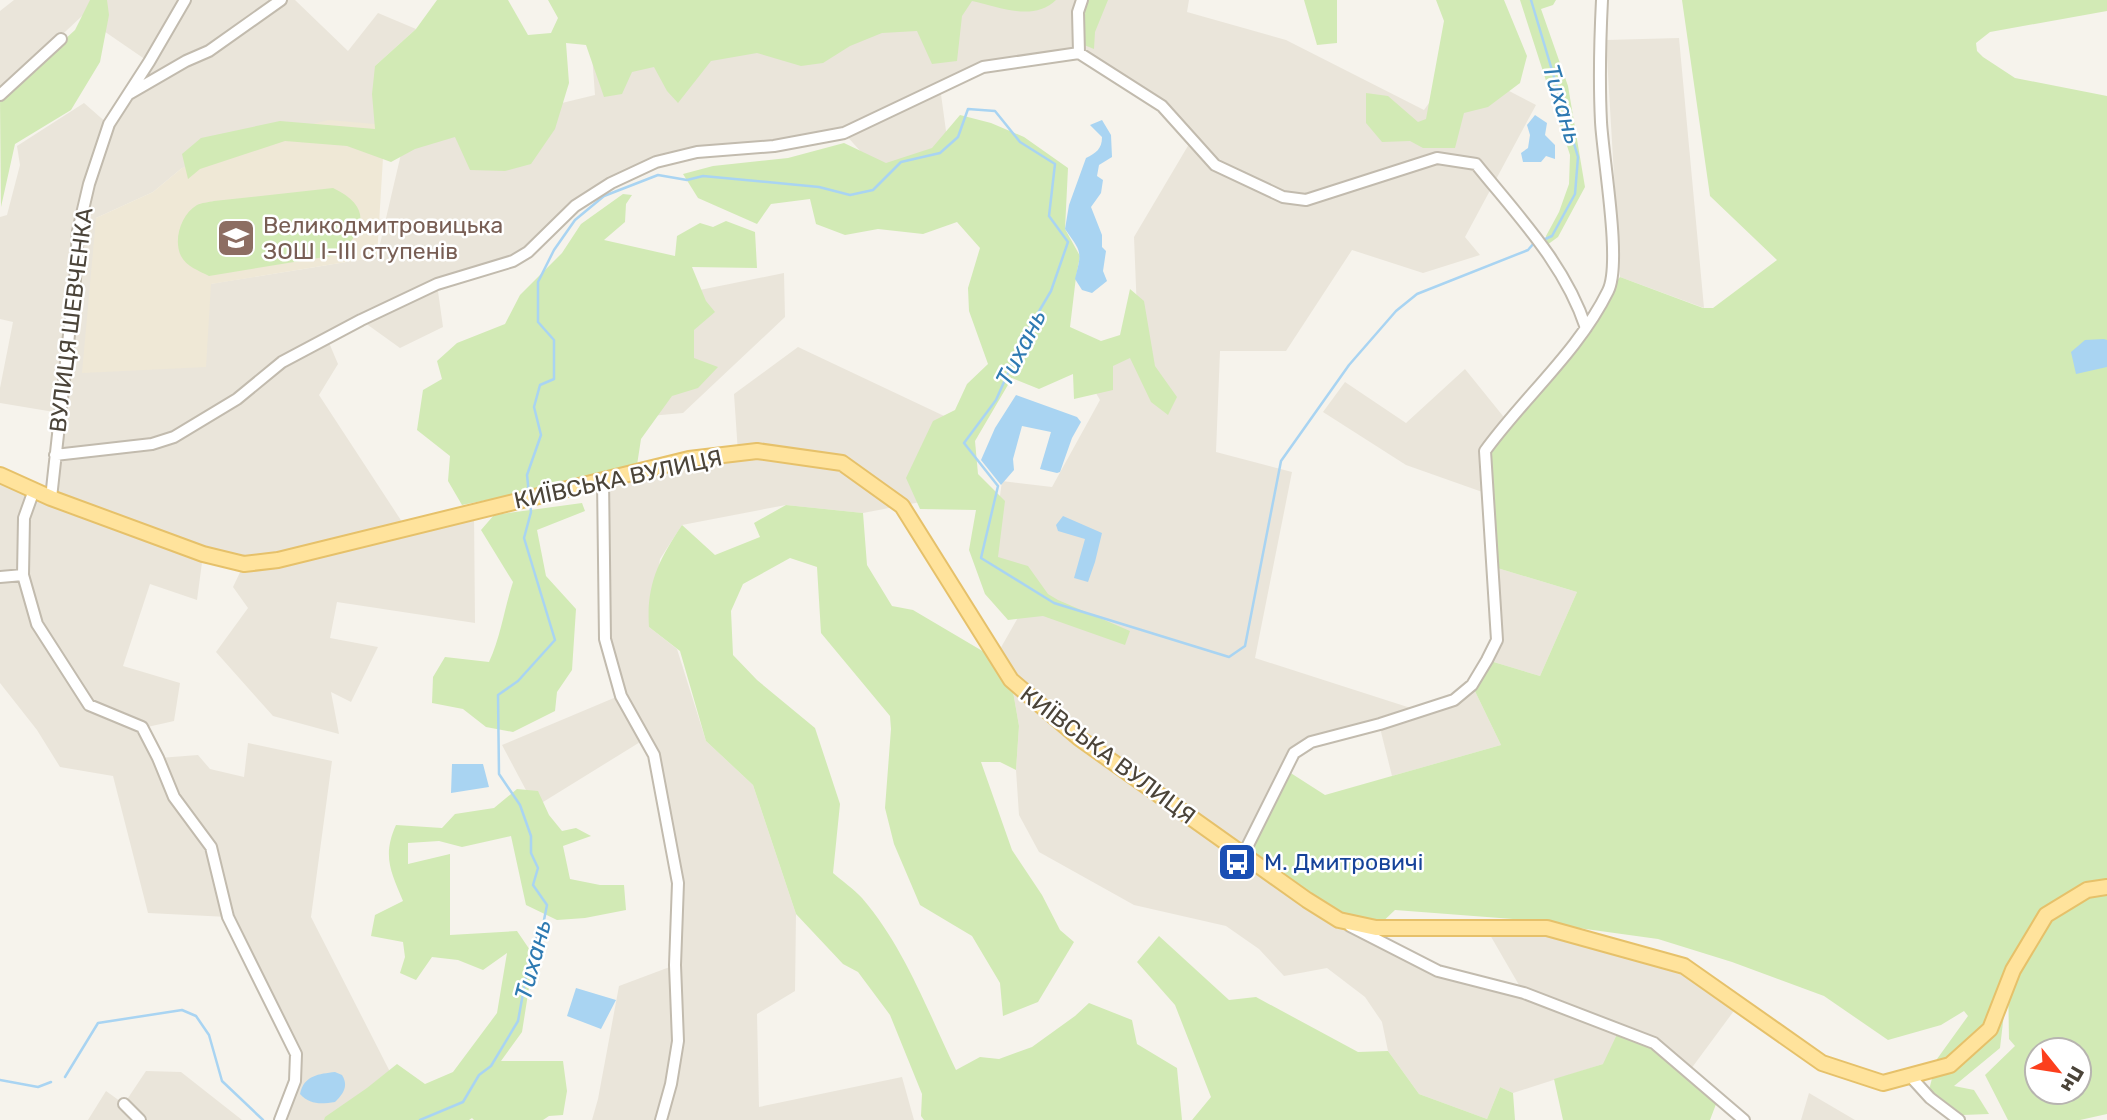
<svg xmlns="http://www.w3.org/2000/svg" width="2107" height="1120" viewBox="0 0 2107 1120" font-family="Rubik,sans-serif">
	<rect width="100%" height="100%" fill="#f6f3ec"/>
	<!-- residential -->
	<path fill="#eae5da" d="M14,0H295L348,51L378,13L416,29L375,66L385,125L182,168L153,192L96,218L210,284L377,257L404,141L595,95L592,55L887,0H1189L1187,12L1286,40L1424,110L1457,64L1536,105L1465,237L1480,255L1423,273L1352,250L1286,351H1220L1216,452L1292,472L1255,658L1420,711L1454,700L1472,685L1501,745L1392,776L1379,724L1311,742L1294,754L1243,854L1438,971L1523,992L1486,928H1547L1684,966L1739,1004L1688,1073L1603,1064L1513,1093L1500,1087L1487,1119L1419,1094L1388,1051L1382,1022L1365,997L1327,968L1284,976L1259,949L1226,926L1134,905L1039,852L1019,815L1016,770L1019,726L1011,680L995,658L1033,591L991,561L1002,481L1052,487L1100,400L1087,378L1138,337L1134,237L1192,139L1162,106L1079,53L983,67L940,87L949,153L881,174L844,133L656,162L575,206L528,252L437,284L443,327L400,348L361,320L327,338L338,364L319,395L406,528L474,512L475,623L337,602L330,638L378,647L351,702L331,692L339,734L273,716L216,652L248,608L233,587L244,564L203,555L197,600L150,584L123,666L180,683L174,721L143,728L159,758L198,755L210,769L244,777L248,743L332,761L311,917L410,1111L352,1120H280L296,1054L228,917L148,913L113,776L60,767L37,730L0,683V475L51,497L60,413L0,403V388L13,322L0,319V217L7,215L20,165L17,146L84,103L108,124L149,62L82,16L0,93V11Z
		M1679,38L1704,308L1620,277L1606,40Z
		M784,273L785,317L683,413L639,417L685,293Z
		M798,347L959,423L931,500L863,513L786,505L682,525L660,559L649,627L677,649L706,741L753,785L796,914L795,991L757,1014L759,1107L902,1077L914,1120H592L598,1099L619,986L675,965L678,883L654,755L645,739L535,807L502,745L621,695L605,639L603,480L738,453L734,394Z
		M1465,369L1507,421L1488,494L1406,465L1323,412L1345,382L1406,423Z
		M1494,567L1577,592L1540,676L1487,660L1497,639Z
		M146,1071L181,1072L242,1120H88L106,1091L124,1104Z
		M1809,1093L1855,1120H1801Z"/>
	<!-- education -->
	<path fill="#efe8d6" d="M329,120L385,125L377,257L211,284L206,367L82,373L96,218L153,192L182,168L267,135Z"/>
	<!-- green -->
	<path fill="#d2eab5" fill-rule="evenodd" d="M90,0H107L109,15L100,62L71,110L15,144L1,207L0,99L75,30Z
		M437,0H508L528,35L551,33L558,18L548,0H1056C1033,22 1000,7 972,1L962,16L957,61L932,64L917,31L882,33L850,46L823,63L801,66L757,53L711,61L678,103L667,91L654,67L632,72L622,94L604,97L586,45L566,43L569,83L555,129L531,164L505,171L470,170L455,137L415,149L391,162L347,146L285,141L200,169L188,179L182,154L201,138L280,121L375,129L372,94L375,66L416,29Z
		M1078,0H1108L1095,32L1094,49L1084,45L1083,18Z
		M1304,0H1337V43L1317,45Z
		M1436,0H1504L1527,56L1520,83L1488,107L1464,113L1455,148H1423L1410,141L1382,142L1366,123V93L1388,96L1418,122L1426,119L1444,21Z
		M1520,0H1556L1553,5L1541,9L1568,86L1585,187L1558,237L1547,245L1546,236L1559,212L1569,184L1570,155Z
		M1682,0H2107V11L1990,32L1976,43L1977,51L1983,57L2015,78L2107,96V1114L2080,1120H2008L1985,1075L2015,1046L2009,1039L2008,979L2000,1048L1954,1086L1974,1090L1989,1114L1963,1115L1929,1090L1937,1059L1968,1016L1964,1011L1941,1025L1888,1040L1824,996L1732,962L1658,939L1513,919L1395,910L1376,928L1339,920L1243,855L1286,770L1325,795L1501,745L1472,685L1487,660L1540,676L1577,592L1494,567L1485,451L1547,376L1620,277L1703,308H1713L1777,260L1710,196ZM2037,1050H2079V1092H2037Z
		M960,115L991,123L1024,137L1068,168L1065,229L1080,256L1076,277L1070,327L1101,341L1120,335L1130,289L1144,301L1155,366L1177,397L1168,415L1151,402L1130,358L1113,366V390L1074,399L1073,374L1039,389L1012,378L975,441L978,474L1005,501L998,557L1028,566L1048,594L1058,600L1130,631L1125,645L1043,616L1008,620L985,594L969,550L976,510L920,509L906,478L933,421L955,410L967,384L988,364L969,311L968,288L980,248L957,222L923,234L878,229L845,235L816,224L810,199L771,204L757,224L698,198L683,174L713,166L788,158L844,143L886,163L932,148Z
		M333,188C372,206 366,231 337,255L209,276C199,271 186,266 181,256C173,240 181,214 197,205C201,203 209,202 214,201Z
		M623,194L632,195L626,204L625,222L604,240L675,256L677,236L700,223L713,227L726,221L755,232L757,268L692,267L706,301L715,312L694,330V358L718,367L698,388L672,396L641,439L637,465L541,489L462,505L448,481L450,456L417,430L423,390L442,379L437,361L457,343L505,324L520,295L562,253L581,224Z
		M582,503L585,511L537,530L546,576L576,609L572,670L557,692L555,711L513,732L486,727L463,709L432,703L433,677L445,657L489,662C501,636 504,609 513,582L481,530L494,515Z
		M786,505L863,513L867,565L892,606L913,610L996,659L1011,680L1019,726L1016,770L1000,762H981L1012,850L1042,895L1060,930L1074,942L1038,1002L1003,1016L1000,983L972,936L920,905L894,844L885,808L891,729L890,716L821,633L817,567L790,558L743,584L731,611L733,655L757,680L815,728L840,804L833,873C842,881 854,889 862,898C905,948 928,1012 956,1070L980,1057L999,1059L1032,1047L1075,1016L1089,1003L1132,1020L1137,1044L1177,1068L1182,1120H924L921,1116L922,1094L890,1015L858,972L843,964L796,914L753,785L706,741L680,651L649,627C646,584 659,560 682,525L715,555L760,537L754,523Z
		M517,789L538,791L549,815L562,831L576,828L591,836L563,846L570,879L600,885H624L626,910L585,918L557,920L526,905L511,836L462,847L439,841L408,843V864L450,854V935L517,931L534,956L522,1032L501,1061H563L567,1091L563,1115L549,1116L543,1120H474L472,1118L469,1120H324L325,1117L367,1088L397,1064L425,1084L453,1072L497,1013L507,953L483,970L458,960L432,957L416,980L400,973L405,957L403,942L371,936L375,915L403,901C391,872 382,856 396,825L442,828L455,814L494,808Z
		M1159,936L1229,1000L1256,997L1358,1052L1388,1051L1419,1094L1487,1119L1500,1087L1513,1093L1515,1120H1192L1211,1097L1175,1005L1137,962Z
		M1620,1028L1654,1043L1718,1099L1710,1120H1563L1554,1079L1603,1064Z"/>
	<!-- water -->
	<path fill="#a9d4f2" d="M1535,115L1547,123L1545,135L1555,145V159L1546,156L1541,162H1523L1521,153L1528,148L1530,135L1527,125Z
		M1102,120L1111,135L1112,157L1099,165L1097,176L1103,180L1101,193L1091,207L1102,235V247L1106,251L1103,271L1107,281L1092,293L1082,290L1075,279C1082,251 1082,253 1065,229L1069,205L1086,158C1096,153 1102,149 1102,137L1090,125Z
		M2104,339L2107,340V367L2076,374L2071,352L2085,340Z
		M1016,395L1077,417L1081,422L1072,438L1060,472L1057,473L1040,469L1051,432L1022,426L1013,459L1014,470L1001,485L981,460L995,428Z
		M1063,516L1102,533L1095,562L1088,582L1074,578L1085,539L1058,531L1056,525Z
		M452,764H483L489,787L451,793Z
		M576,988L616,1000L601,1029L567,1016Z
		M335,1072L342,1075C349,1086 343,1094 335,1102C321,1104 310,1105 300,1094C304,1075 319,1074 335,1072Z"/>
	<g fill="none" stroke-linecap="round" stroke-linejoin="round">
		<!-- stream -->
		<path stroke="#a9d4f2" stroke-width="2.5" d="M1531,0L1578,157L1575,194L1552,236L1543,240
			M529,494L527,475L541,435L534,407L540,385L554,379V340L538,322V282L554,250L575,220L604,196L658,175L687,180L703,176L819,187L850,195L873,190L901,162L940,153L958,137L968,109L995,111L1020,142L1055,164L1049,216L1068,242L1051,291L1025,335L996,400L964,443L998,486L981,558L1054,603L1229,657L1245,646L1281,461L1349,365L1396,311L1417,294L1528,250L1534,243
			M65,1077L98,1023L182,1010L196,1016L209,1035L222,1081L263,1120
			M0,1080L38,1087L51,1082
			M420,1120L463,1102L479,1075L491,1066L518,1021L532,944L542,930L547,905L533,885L538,868L531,853V836L520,805L499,774L498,695L518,681L555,640L524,538L531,512L530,503"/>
		<defs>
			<path id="minor" d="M1079,53L1078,12L1082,0
				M129,94L186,61L209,51L281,0
				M0,95L61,39
				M55,455L152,444L174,437L237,399L282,362L361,320L437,284L513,261L528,252L575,206L611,183L656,162L697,152L774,146L844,133L983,67L1079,53L1162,106L1215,165L1283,197L1306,200L1437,158L1476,164C1518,216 1565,264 1586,328
				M603,480L605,639L621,696L654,755L678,883L675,965L678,1041L671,1084L661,1120
				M34,490L24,518L23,575L37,624L89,705L142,727L158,758L174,797L211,847L228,917L296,1054L295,1081L280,1120
				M51,498L75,280L78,231L89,184L109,124L149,62L185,0
				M0,577L23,575
				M1243,855L1294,753L1311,742L1380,724L1454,700L1472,685L1487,660L1497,640L1485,451C1524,397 1578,352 1608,291C1622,263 1603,159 1601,122C1599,82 1600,40 1602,0
				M1350,926L1438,971L1524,993L1654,1043L1744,1120
				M1910,1076L1930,1098L1959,1120
				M124,1104L140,1120"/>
			<path id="major" d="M0,475L51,498L203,554L244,564L278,560L689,459L757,451L842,463L902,506L1011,680L1079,738L1307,900L1339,920L1376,928H1547L1684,966L1822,1063L1883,1083L1950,1065L1990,1029L2013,970L2046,915L2087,890L2107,887"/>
		</defs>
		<!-- minor casing -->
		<use href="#minor" stroke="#c2bbae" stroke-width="14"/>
		<!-- major casing -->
		<use href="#major" stroke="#e6c16a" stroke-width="18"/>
		<!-- minor -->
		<use href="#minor" stroke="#fff" stroke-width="10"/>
		<!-- major -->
		<use href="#major" stroke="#ffe39c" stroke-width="14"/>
	</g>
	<!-- icons -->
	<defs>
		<symbol id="school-square" viewBox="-11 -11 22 22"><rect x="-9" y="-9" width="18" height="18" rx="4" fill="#8d6e63" stroke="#fff"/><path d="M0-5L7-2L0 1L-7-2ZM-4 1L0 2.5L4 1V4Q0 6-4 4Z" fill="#fff"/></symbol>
		<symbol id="bus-square" viewBox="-11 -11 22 22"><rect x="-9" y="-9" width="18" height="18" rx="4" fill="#1a4fb4" stroke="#fff"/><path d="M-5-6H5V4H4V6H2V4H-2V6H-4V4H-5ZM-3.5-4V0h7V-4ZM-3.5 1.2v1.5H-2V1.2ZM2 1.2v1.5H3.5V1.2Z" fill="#fff"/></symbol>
	</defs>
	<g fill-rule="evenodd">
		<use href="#school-square" x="214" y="216" width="44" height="44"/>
		<use href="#bus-square" x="1215" y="840" width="44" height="44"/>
	</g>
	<g text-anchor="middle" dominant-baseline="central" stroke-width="5" stroke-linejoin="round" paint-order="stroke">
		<!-- education labels -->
		<g font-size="23" fill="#785e54" stroke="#fff" text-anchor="start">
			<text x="263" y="225">Великодмитровицька<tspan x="263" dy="26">ЗОШ І-ІІІ ступенів</tspan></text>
		</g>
		<!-- street labels -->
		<g font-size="23" fill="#4b4439" stroke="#fff">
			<text transform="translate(71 320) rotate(-83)">ВУЛИЦЯ ШЕВЧЕНКА</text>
			<text transform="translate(618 479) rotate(-12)">КИЇВСЬКА ВУЛИЦЯ</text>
			<text transform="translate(1108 755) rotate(37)">КИЇВСЬКА ВУЛИЦЯ</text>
		</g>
		<!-- transit labels -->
		<g font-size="23" fill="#164399" stroke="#fff" text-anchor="start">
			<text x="1264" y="862">М. Дмитровичі</text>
		</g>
		<!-- water labels -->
		<g font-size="24" font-style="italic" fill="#2e7ab2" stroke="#fff">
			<text transform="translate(1562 104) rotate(73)">Тихань</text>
			<text transform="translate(1021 348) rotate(-63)">Тихань</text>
			<text transform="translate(533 960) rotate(-75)">Тихань</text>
		</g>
	</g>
	<!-- north arrow -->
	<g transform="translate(2058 1071) rotate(120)"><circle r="33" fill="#ffffff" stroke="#b7b4b0" stroke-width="2"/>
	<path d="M0-5L12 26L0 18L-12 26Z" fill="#fc3f1d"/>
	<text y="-10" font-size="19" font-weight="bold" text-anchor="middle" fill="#4b4439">Пн</text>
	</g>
</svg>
